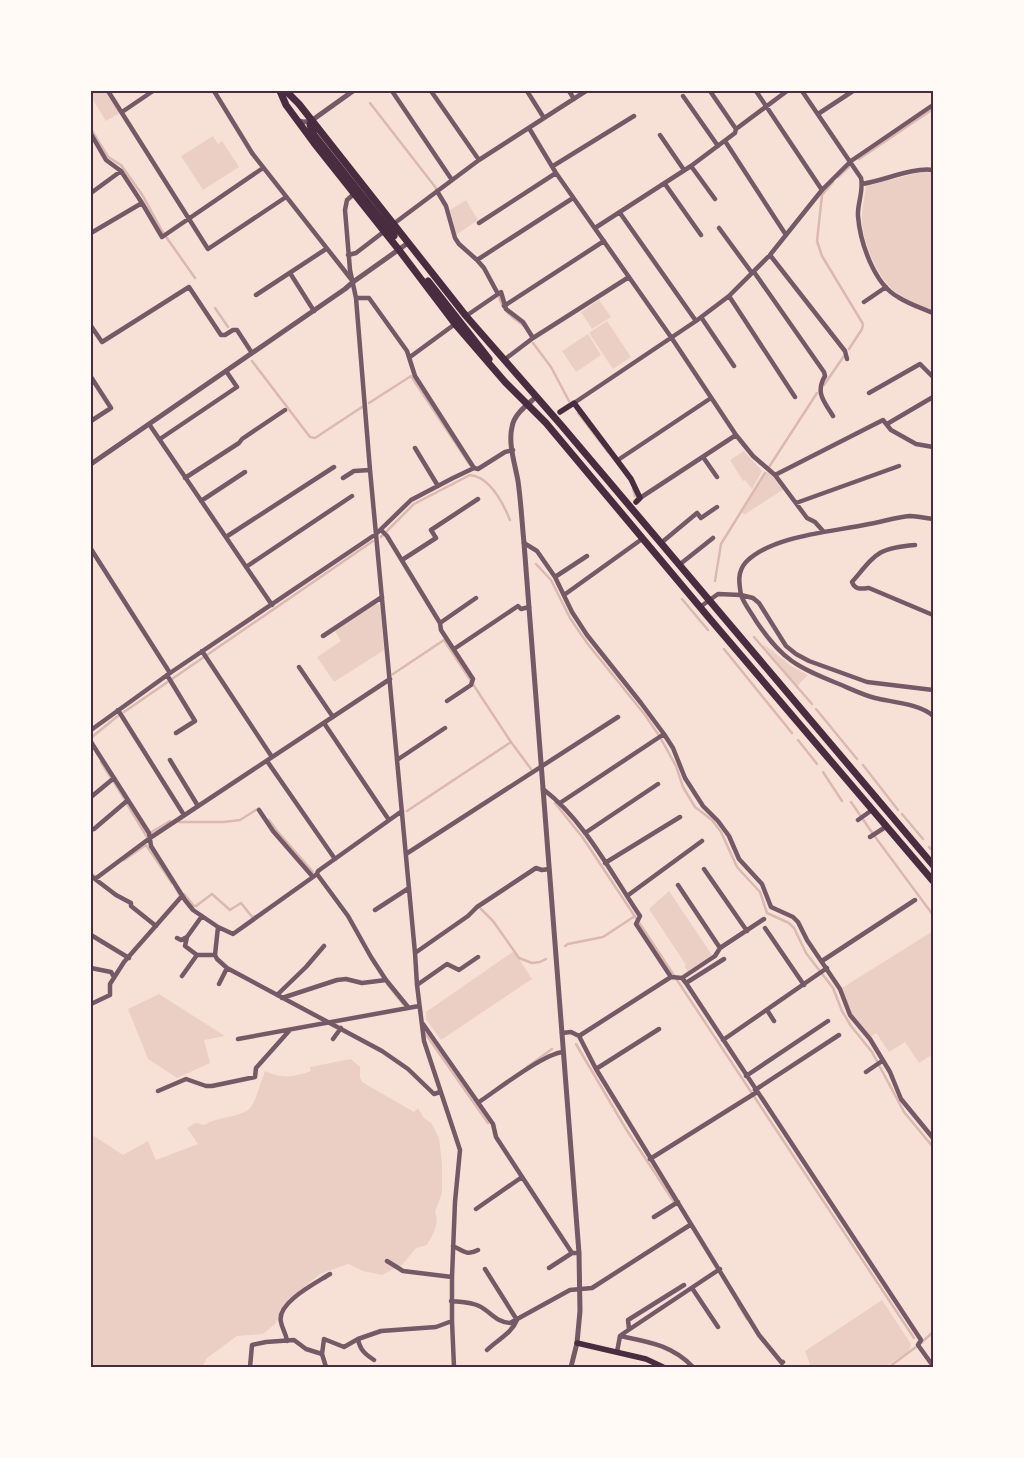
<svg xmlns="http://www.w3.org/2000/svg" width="1024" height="1458" viewBox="0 0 1024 1458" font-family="'IBM Plex Serif',serif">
	<rect width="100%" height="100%" fill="#f7e1d7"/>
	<!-- green -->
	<path fill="#ebcfc5" d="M91,91H106L120,113L106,121L91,97Z
		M213,136L218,144L222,141L239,167L203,190L181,156Z
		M928,171L933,172L932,311C921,305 908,300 897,293C878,280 861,240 862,217C862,207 865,197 866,186L917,173Z
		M466,200L478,220L456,235L450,210Z
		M599,300L611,317L592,329L581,312Z
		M607,321L631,357L613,369L589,333Z
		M588,334L601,355L576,372L562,351Z
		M744,451L762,471L752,489L745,480L743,481L730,460Z
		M768,470L774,475L784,489L744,515L742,512Z
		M376,604L380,605L384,650L334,682L317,657L341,641L335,631Z
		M761,642L791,666L808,675L797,686Z
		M669,891L712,955L688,971L684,966L686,965L649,909Z
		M933,931V1054L919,1063L905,1042L889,1052L876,1033L871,1037L851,1014L842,988Z
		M514,951L532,979L441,1040L426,1019V1012Z
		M159,994L225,1036L204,1040L210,1063L177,1078L148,1059L128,1009Z
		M351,1059L360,1067V1077L362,1082L414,1112L418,1108L424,1118L432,1124L439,1138L442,1164V1193L435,1212C440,1224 433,1234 427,1245L416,1248L402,1265L382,1275L363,1271L348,1264L320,1274L286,1303L275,1324L263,1334L237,1336L207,1358L202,1367H91V1134L123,1155L148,1141L156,1160L198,1144L187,1128L195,1123L205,1125C217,1116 241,1118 250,1108C256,1102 261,1080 265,1071C282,1079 293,1077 311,1071L310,1067Z
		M882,1300L911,1344L909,1351L885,1367H811L805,1351Z"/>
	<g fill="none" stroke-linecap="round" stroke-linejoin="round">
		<!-- stream -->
		<path stroke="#dcb8b0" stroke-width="2.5" d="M370,103L436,188
			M91,129L108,157L121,165L143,196L162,231L195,278
			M859,159L933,109
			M838,177L849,167
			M833,182L822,195L817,241L822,256L863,324L862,329L849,349
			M499,296C503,312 511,316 524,326
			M215,308L228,327
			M533,343L551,367L569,401
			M252,361L310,437L315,438L362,407
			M824,385L844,356
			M369,403L411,376L470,465
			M578,413L608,452
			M769,467L817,393
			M633,489L635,496
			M381,537L414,504L470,475C490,477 503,503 510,520
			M536,564L551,580L570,618L587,643L645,715L660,737L676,766L683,787L695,807L712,820L721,832L737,867L760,892L767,913L789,923L794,928L806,953L833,988L842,1011L851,1026L872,1052L904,1112L933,1147
			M715,581L721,544L765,473
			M682,599L708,630
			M754,637L812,704
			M724,649L792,733
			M393,674L444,640L511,742L531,769
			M816,709L857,759
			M124,712L373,541
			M92,737L119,715
			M798,740L817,764
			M101,762L111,778
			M863,765L898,810
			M823,772L842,801
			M114,782L125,800
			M851,802L873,834L933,915
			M555,803L583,838L914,1338
			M127,804L147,837
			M407,811L511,742
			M902,814L923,839
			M269,820L277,831L313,872
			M179,822H224L240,820L259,808
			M150,833L170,821
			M929,847L933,851
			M124,860L146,845L172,883
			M91,873L95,876
			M175,887L180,896
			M184,894L194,906H196L212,894L230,910L241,903L253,918L255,916
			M481,909L493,921L519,958L532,963L540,962L546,959
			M565,946L568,944L603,937L635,916
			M387,984L403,1004
			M425,1033L488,1123
			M576,1044L626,1129L674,1202
			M527,1067L552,1049
			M738,1304L747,1319
			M921,1343L933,1332
			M889,1367L916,1347"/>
		<!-- minor -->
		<path stroke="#755966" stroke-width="4.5" d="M108,91L208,249L286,197
			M214,91L252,153L351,279
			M392,91L452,180
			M431,91L479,160
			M527,91L544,118
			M569,91L574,99
			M710,91L736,129
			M756,91L822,190
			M802,91L861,178C864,191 857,204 858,216C860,242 874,284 898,297C909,304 921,308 933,313
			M683,96L718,146
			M122,112L153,91
			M818,114L853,91
			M529,128L556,173L671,337L736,435L753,456L775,475L807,518L815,522L823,531
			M91,134L106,160L121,171L142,203L162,237L263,168
			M660,135L684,170
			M725,141L786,235
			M553,166L634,116
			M691,166L715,199
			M665,184L701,235
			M862,184C883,181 913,167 933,170
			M437,191L446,206L455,238L459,244L477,260L484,268L498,294
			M91,193L121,171
			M355,193L347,200L345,210L350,270L356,298L370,470L415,953L417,985L424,1041L460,1150L455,1202L452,1277V1321L454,1367
			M620,213L696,321
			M479,223L556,173
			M392,225L479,160L586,91
			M595,228L691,166L735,133L736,129L787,91
			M719,228L752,273
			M91,233L142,203
			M348,255L356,253L386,230
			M770,255L845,351L847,359
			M477,260L573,198
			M754,272L824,372L825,376C815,393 824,401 833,416
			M290,273L314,311
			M256,295L326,249
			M729,296L795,397
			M356,298H369L407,351L415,376L474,468
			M864,302L886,287
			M504,306L604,241
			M466,316L501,292L506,309L523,322L533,338
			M701,317L734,366
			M91,326L102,342L189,287L221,335H225L233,330H237L252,353
			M410,357L455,324
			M504,360L533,338L629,277
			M91,377L111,408L91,421
			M869,393L920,364L933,377
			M574,403L696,321L729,296L770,255L822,190L851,161L933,105
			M149,424L272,605
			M887,424L933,397
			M160,439L237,387L226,371
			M415,448L438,486
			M703,457L717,477
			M618,460L711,398
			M775,475L883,420L891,430L916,444L933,447
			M185,478L239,443L242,439L285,410
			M343,478L354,471L370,470
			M640,498L736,435
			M201,501L245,472
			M796,503L899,466
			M933,519C925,518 917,516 910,516C896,517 882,522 869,524C833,532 773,535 746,562C737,572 739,583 741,595L753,598L759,603L786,646L796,654L809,661L867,682L933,690
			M381,530L387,536L440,623L441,630L473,679L471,685L447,701
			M226,537L334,467
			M524,543L537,551L555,577L572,612L587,635L641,703L664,734L673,748L685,778L703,806L718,821L729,836L739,859L762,884L771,907L793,917L798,922L807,940L840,989L850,1015L870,1039L890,1072L901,1099L933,1138
			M661,543L697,513L701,518L717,507
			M915,545C877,548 876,554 852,582C855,590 861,589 869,588L933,615
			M91,549L170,673
			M402,560L436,538L431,530L478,499
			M679,565L713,538
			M246,567L352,496
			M555,577L587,556
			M564,595L642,539
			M700,607L718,594L741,595C744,604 751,612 756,621C782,660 797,667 839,684C851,689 863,695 875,698C891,702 921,704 933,716
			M440,623L476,598
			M323,636L382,597
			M454,649L518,606L521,609L529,607
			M202,651L272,757
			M299,667L333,717
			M167,675L195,721L176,733
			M118,710L184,815
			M324,723L389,820
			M91,730L170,673L376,534L411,500L453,478L474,468L478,469L505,452L513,450
			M91,742L149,833L151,846L185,900L193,910L218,927L215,955L217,959L227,968L382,1051L408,1069L434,1094L440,1092
			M170,760L198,806
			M397,760L445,728
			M267,761L335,859
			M543,789C585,821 611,873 640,916L636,924L671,977L579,1036L571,1032L562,1033
			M91,797L114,778
			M560,803L664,734
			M259,810L273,831L313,877L317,874L318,871L402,811
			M858,820L872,810
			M94,829L128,800
			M585,833L658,784
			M870,837L887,826
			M406,854L618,717
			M605,863L680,817
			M704,869L747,931
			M317,874L348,916L371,957L386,980L408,1007
			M91,876L95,879L150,838L390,679
			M95,879L116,895L131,903V906L156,926
			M678,885L720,948L715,956L682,978
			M627,896L702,841
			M375,910L409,888
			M202,916L187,937L185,946L197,955H215
			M218,927L233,934L313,877
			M765,928L804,985
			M91,935L129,958
			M177,938L181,940L187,937
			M720,948L764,919
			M415,953L468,916L477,907L536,868L542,870L549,869
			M822,961L915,900
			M91,968L111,972L114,977
			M182,976L197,955
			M671,977L682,978L686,983L921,1340L918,1345L933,1366
			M686,983L724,959
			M219,984L227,968
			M417,985L447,964L459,970L478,957
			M277,995L306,967L324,946
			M282,998L337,980L346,979L362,983L386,980
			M91,1004L110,995V984L124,962L182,896
			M767,1010L774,1021
			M423,1024L493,1124L496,1137L572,1253H579
			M579,1036L596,1069L743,1309L759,1335L782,1363L783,1362
			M238,1039L419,1006
			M333,1039L341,1028
			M723,1040L827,968
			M596,1069L659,1029
			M866,1072L882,1061
			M746,1076L828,1021
			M755,1090L839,1035
			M158,1091L186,1079L206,1086H212L255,1077L256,1068L289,1031
			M479,1102C497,1090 543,1054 563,1052
			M650,1159L757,1092
			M476,1209L522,1177
			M654,1217L678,1202
			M453,1246C464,1251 467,1256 478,1250
			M387,1261L403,1271L452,1277
			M549,1268L572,1253
			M485,1269L517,1320C512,1333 497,1340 487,1350
			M692,1288L718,1327
			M451,1301C460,1302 471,1302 479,1306C490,1311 497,1323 510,1323L570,1290L592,1288L690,1225
			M629,1329L628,1320L684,1285
			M620,1336C649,1342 672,1345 693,1367
			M358,1339C360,1350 365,1354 374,1360
			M287,1341C286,1333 282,1329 281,1322C276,1303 316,1283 330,1274
			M617,1352L620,1336L624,1333L720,1269
			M322,1354L326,1367
			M250,1367L252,1345L266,1342L294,1340L306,1349L322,1354L324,1339L344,1347L358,1339L381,1331L436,1327L452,1321"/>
		<!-- tertiary -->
		<path stroke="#755966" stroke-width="5" d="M298,121L304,122L311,121L353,91
			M536,397C527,405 514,414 512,427C508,444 515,464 518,481C521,502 522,523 524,543L579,1253L580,1311L577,1343L571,1367
			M91,464L345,289L353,282L408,243"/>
		<!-- secondary -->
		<path stroke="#4a2c40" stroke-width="5.5" d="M560,412L574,403L631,479L640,498L636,502
			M577,1343L646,1359L663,1367"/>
		<!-- trunk -->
		<path stroke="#4a2c40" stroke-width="7" d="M280,91L286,105L314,143L399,250L455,324L505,382L546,423L710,619L933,881
			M286,91L299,104L466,316L562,426L933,865
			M311,121L310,125L314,135L394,236
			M428,281L489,359"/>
	</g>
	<!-- border -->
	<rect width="1024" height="1458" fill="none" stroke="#fffaf5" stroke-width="185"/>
	<rect x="92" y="92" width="840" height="1274" fill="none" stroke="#4a2c40" stroke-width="2"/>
</svg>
